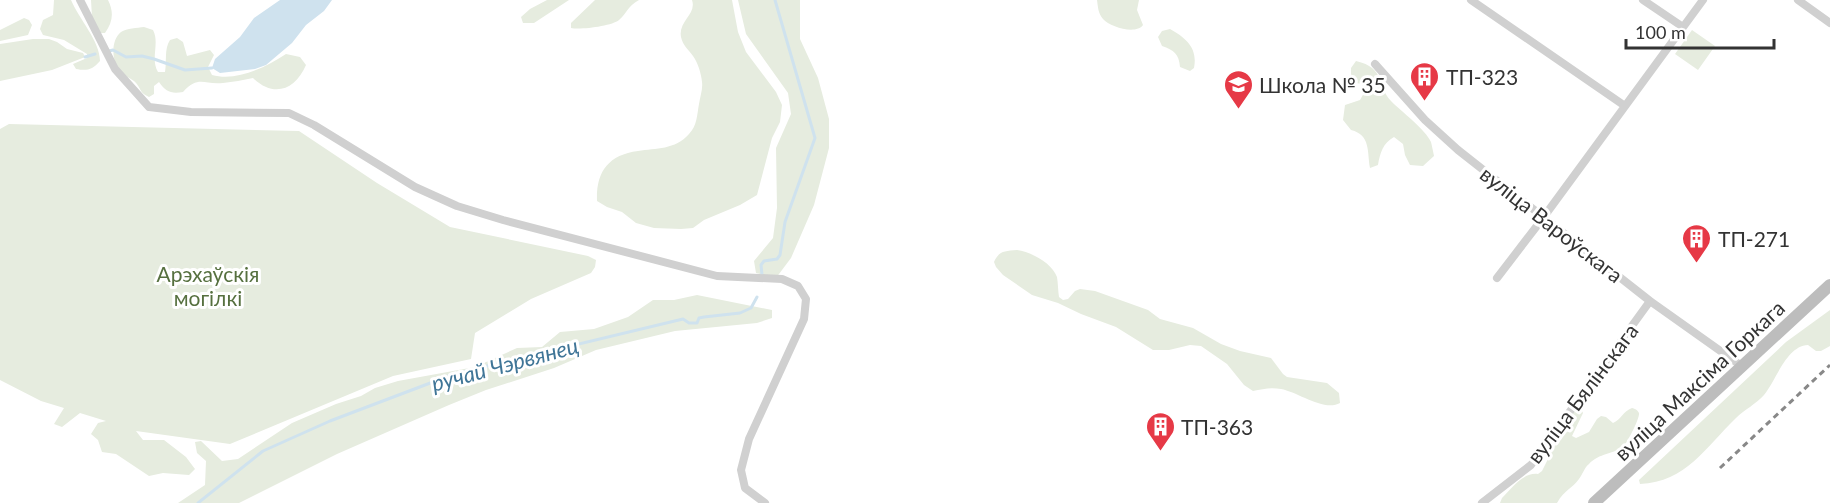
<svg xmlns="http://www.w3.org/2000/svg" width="1830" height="503" viewBox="0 0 1830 503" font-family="Lato,sans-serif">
	<rect width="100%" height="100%" fill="#fff"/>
	<!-- green -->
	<path fill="#e6ecdf" d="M54,0H71C79,19 100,41 100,61C92,70 87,71 76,69L73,64L87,58V54L64,40L43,35L40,29L43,20L53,15Z
		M91,0H108C114,12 113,22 105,33H100L92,17Z
		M547,0H569L534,23H523L521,17L530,9Z
		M595,0H639C627,7 627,13 619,20C612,26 581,30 571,28V23Z
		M692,0H732L738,32L746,52L776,92L782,105L780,122L772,138L757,195L740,205L704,220L693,228L681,229L654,228L636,223L622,212L607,207L597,201C596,172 608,155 638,151C656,148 675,150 689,134C697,126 697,115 699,104C700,97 703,89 702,82C701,73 698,63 693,56C688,49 683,46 681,37C678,21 697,14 692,0Z
		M738,0H800V39L818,78L829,119V148L814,205L791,258L776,278L756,273L754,261L773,238L777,208L776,148L791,114L788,93L746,34Z
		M1097,0H1139L1137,10L1143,25C1136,35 1110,27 1103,19C1098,13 1098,7 1097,0Z
		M24,18L29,20L32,25L28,35L0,41V30Z
		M144,27L153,30C160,43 150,59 158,72H165C167,61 164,49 170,40L177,38L183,42L187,56L210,50L214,55L208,67L212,75C237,82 266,67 286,54L300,57L306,65C295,90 274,98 253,78C243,80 233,82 223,83C203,85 199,75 183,92C171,94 166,92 159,82L154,86V94L149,97C139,92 142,90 136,83C132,78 125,77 120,72C112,62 110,41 121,32C127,28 137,28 144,27Z
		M1170,29C1186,38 1198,48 1194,68L1190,71L1180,67C1179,54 1174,50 1162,46L1158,37L1162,31Z
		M1692,30L1715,46L1698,70L1675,54Z
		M33,39H49L57,42L67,49L83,53L85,57L52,70L0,81V44Z
		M1356,61C1386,68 1376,85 1391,101C1402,112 1425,129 1431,142C1432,146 1433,151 1434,156L1423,166L1410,165L1405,155L1403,144L1394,137C1383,143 1380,153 1378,165L1370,168C1367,152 1371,135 1351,130L1343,120L1345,105L1360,100L1364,93L1362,84L1351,82V68Z
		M9,124L299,131L377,183L450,227L588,256L596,260L595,267L591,273L531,299L475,333L471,359L393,376L230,444L136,431L143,440H164L186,457L195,469L189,475L163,473L149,476L116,454L102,452L98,440L91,434L98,423L106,421L80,413L62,427L54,424L64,408L41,401L0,380V129Z
		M1017,250C1031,252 1052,263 1057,277C1058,283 1058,291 1059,297L1063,300L1068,299L1075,291L1080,289L1095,291L1148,310L1160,319L1193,328L1221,344L1240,351L1271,358L1283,374L1287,377L1327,383L1339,393L1340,403C1324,412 1298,392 1281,389C1271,387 1263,389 1253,391L1244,385L1227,364L1201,346L1190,345L1169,350H1153L1116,327L1081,314L1058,303L1032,295L1003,275L996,267L994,262C999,251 1004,251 1017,250Z
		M697,295L772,310V318L757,323L675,331L596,350L554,368L486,390L449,405L337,454L239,503H178L205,485L206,461L197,453L195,442L201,441L222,461L238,459L292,423L336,404L361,396L375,388L398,381L475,367L517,348L542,347L560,332L594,329L628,317L653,300H674Z
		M1830,310V346L1821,351H1816L1808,345C1786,346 1776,381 1764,395C1756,404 1744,410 1736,418C1706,447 1686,482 1640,484L1639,480L1786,342Z
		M1576,408L1581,409L1583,413L1572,436L1576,438L1589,432L1597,419L1601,416L1606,417L1613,423C1621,420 1623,411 1632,408C1635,409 1637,409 1639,413C1640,418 1627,443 1623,447C1614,454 1599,453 1589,464C1584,468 1583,474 1579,479C1572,489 1565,489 1557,503H1500L1502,498C1512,488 1523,472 1538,474L1542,471L1570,415Z"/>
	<!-- water -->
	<path fill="#cfe2ee" d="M280,0H332L324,11L306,25L292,43L266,65L255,69L220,73L212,68L215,59L240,37L254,18Z"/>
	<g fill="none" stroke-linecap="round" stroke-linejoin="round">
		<!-- stream -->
		<path stroke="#cfe2ee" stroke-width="3" d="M109,51L113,50L126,57L142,56L154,59L185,70L212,68
			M85,57L95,54
			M762,275L761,265L764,261L777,259L780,255L785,222L815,138L775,0
			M198,503L263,451L330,421L454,374L683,319L689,323H697L699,318L704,317L740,313L751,308L757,297"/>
		<!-- street -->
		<path stroke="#d0d0d0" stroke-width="8" d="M80,0L115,69L149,107L191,112L289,113L314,125L415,187L457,206L503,220L717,276L782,279L798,286L806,299L804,319L749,439L741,470L745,488L765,503
			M1471,0L1625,106
			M1643,0L1683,27
			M1798,0L1830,23
			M1375,64L1425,120L1458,150L1650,301L1743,367
			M1497,278L1543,218L1703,0
			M1482,503L1531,465L1650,301"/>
		<!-- secondary -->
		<path stroke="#bdbdbd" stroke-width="12" d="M1594,503L1830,285"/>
		<!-- rail -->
		<path stroke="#888" stroke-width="3" stroke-dasharray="6 4.5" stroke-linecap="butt" d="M1720,468L1830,365"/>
	</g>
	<!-- icons -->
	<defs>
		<symbol id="building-pin" viewBox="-11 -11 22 30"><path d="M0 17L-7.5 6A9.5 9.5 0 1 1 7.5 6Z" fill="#e63946" stroke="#fff"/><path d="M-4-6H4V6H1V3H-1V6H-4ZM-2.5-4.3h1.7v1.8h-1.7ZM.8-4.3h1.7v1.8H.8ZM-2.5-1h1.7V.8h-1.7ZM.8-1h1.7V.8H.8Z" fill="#fff"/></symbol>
		<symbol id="school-pin" viewBox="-11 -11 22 30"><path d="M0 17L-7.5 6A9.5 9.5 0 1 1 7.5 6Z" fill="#e63946" stroke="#fff"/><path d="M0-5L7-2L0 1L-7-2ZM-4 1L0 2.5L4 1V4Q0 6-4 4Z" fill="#fff"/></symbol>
	</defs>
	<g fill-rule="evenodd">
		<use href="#building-pin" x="1408" y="60" width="33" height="45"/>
		<use href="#school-pin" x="1222" y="68" width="33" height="45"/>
		<use href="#building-pin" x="1680" y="222" width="33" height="45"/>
		<use href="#building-pin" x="1144" y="410" width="33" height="45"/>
	</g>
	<g text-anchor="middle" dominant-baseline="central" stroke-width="6" stroke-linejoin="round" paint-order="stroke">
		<!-- poi labels -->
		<g font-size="21" fill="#333" stroke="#fff" text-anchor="start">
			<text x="1446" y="76">ТП-323</text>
			<text x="1259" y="84">Школа № 35</text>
			<text x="1718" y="238">ТП-271</text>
			<text x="1181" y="426">ТП-363</text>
		</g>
		<!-- street labels -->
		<g font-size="21" fill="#333" stroke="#fff">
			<text transform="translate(1552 224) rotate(38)">вуліца Вароўскага</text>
			<text transform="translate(1699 380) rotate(-43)">вуліца Максіма Горкага</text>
			<text transform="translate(1582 393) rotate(-53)">вуліца Бялінскага</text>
		</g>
		<!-- park labels -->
		<g font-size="21" fill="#56703f" stroke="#fff">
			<text x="208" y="273">Арэхаўскія<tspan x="208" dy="24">могілкі</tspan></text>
		</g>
		<!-- water labels -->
		<g font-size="22" font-style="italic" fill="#3f7597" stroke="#fff">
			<text transform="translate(505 364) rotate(-15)">ручай Чэрвянец</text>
		</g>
	</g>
	<!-- scale -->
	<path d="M1626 39v9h148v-9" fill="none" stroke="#333333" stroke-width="3"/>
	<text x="1635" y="39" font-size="18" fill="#333333" stroke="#ffffff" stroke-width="4.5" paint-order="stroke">100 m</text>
</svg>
